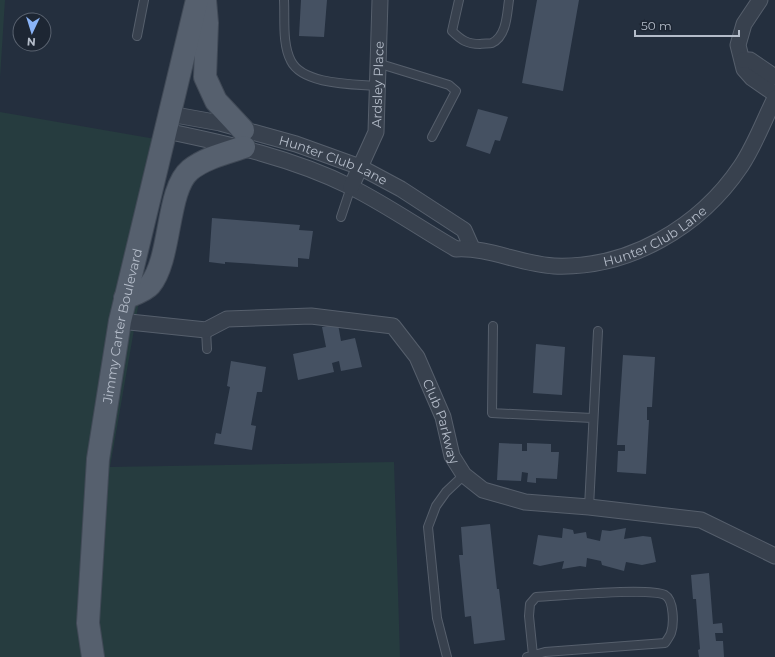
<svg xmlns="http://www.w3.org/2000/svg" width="775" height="657" viewBox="0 0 775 657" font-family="Montserrat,sans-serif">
	<rect width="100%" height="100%" fill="#242f3e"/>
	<!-- green -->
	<path fill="#263c3f" d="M0,0H5L0,78Z
		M0,112L167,141L110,467L394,462L400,657H0Z"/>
	<!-- building -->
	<path fill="#455162" d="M301,0H327L324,37L299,36Z
		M537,0H579L563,91L522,83Z
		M478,109L508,117L500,141L495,140L490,154L466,146Z
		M212,218L300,225L299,230L313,231L309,259L298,258V267L225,262V264L209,262Z
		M338,324L341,341L355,338L362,367L341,371L339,361L332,363L334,372L298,380L293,354L326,347L322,327Z
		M536,344L565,347L562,395L533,393Z
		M623,355L655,357L652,407H647V420H649L646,474L617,472L618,451H625V445H617Z
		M231,361L266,367L262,392H257L251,425L256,426L252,450L214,444L216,433L221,434L225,413L230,387L227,386Z
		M499,443L522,444V451H527V443L551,444V452H559L557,479L536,478V483L527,482L528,473L522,472L521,481L497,480Z
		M490,524L497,589H499L505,640L474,644L471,616L465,617L459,555H463L461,527Z
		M563,528L573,530L574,534L586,532L587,538L600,541L602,530L610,531L626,528L624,539L643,536L651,537L656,562L642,565L626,562L624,571L602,565L601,561L587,558L586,567L580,566L562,569L564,561L540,566L533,564L538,535L562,538Z
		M709,573L713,624L722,623L723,633H715L716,641H723L724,657H699L698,650L700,649L696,599H693L691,575Z"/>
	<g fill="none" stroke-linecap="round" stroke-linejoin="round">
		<defs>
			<path id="service" d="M284,0C285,19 282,44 291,61C303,85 354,84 377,86
				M459,0L452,31C461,40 467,44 480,44C483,43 489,44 492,43C507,36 507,13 509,0
				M137,36L144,0
				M377,63L449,85L456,91L432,137
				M341,217L351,187
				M493,326L492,413L592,418
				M206,330L207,349
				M589,507L598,331
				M447,657L437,618L428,527L436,506L446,492L464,475
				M527,657L545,652L665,643C667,640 670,636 671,633C674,624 674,600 665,595C649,587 559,596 536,597L530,604L529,616L533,655"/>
			<g id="minor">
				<path d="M760,0L744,24L738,45L744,69L752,78L775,94"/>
				<path d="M743,60H750L775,77"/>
				<path id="s1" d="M170,114L220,123L296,144L360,167L401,189L464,230L472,248"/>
				<path id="s2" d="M166,131C229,144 293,158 351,187C387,205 421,229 456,249C488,247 520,264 554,266C629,269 700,227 741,166C755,145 764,120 775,98"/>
				<path id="s3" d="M351,187L376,132L380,0"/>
				<path id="s4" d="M120,321L206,330L227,319L311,316L393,326L417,357L443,417L452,456L464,475L483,490L525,502L589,507L701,520L775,556"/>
			</g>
			<g id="primary">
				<path d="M205,0L207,23L205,77L216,101L243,130"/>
				<path d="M125,298C132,295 145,291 150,285C172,258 166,190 190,170C205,158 226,153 244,147"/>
				<path id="s5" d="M93,657L88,623L98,459L120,321L197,0"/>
			</g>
		</defs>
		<!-- service casing -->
		<use href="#service" stroke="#565f6c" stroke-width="10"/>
		<!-- minor casing -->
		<use href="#minor" stroke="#565f6c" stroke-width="17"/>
		<!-- primary casing -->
		<use href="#primary" stroke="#414a57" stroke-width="24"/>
		<!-- service -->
		<use href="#service" stroke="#38414e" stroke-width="8"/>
		<!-- minor -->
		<use href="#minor" stroke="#38414e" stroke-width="15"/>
		<!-- primary -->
		<use href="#primary" stroke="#56606e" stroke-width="22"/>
	</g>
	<g text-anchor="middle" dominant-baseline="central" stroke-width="4" stroke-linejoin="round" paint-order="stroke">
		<!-- street labels -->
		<g font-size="13" fill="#b4bcc9" stroke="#1d2633">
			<text stroke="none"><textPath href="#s3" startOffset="108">Ardsley Place</textPath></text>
			<text stroke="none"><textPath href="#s1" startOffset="170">Hunter Club Lane</textPath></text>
			<text stroke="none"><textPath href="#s2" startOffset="523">Hunter Club Lane</textPath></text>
			<text stroke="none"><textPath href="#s5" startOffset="334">Jimmy Carter Boulevard</textPath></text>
			<text stroke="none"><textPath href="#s4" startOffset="385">Club Parkway</textPath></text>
		</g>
	</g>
	<!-- north arrow -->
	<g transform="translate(32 32) rotate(184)"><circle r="19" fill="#1d2633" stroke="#59626f"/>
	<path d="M0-3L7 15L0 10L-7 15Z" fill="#8ab4f8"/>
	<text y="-6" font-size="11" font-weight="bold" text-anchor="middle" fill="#b4bcc9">N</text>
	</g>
	<!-- scale -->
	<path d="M635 30v6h104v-6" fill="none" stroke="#b4bcc9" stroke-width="2"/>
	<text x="641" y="30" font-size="12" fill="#b4bcc9" stroke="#1d2633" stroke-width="3" paint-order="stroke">50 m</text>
</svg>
